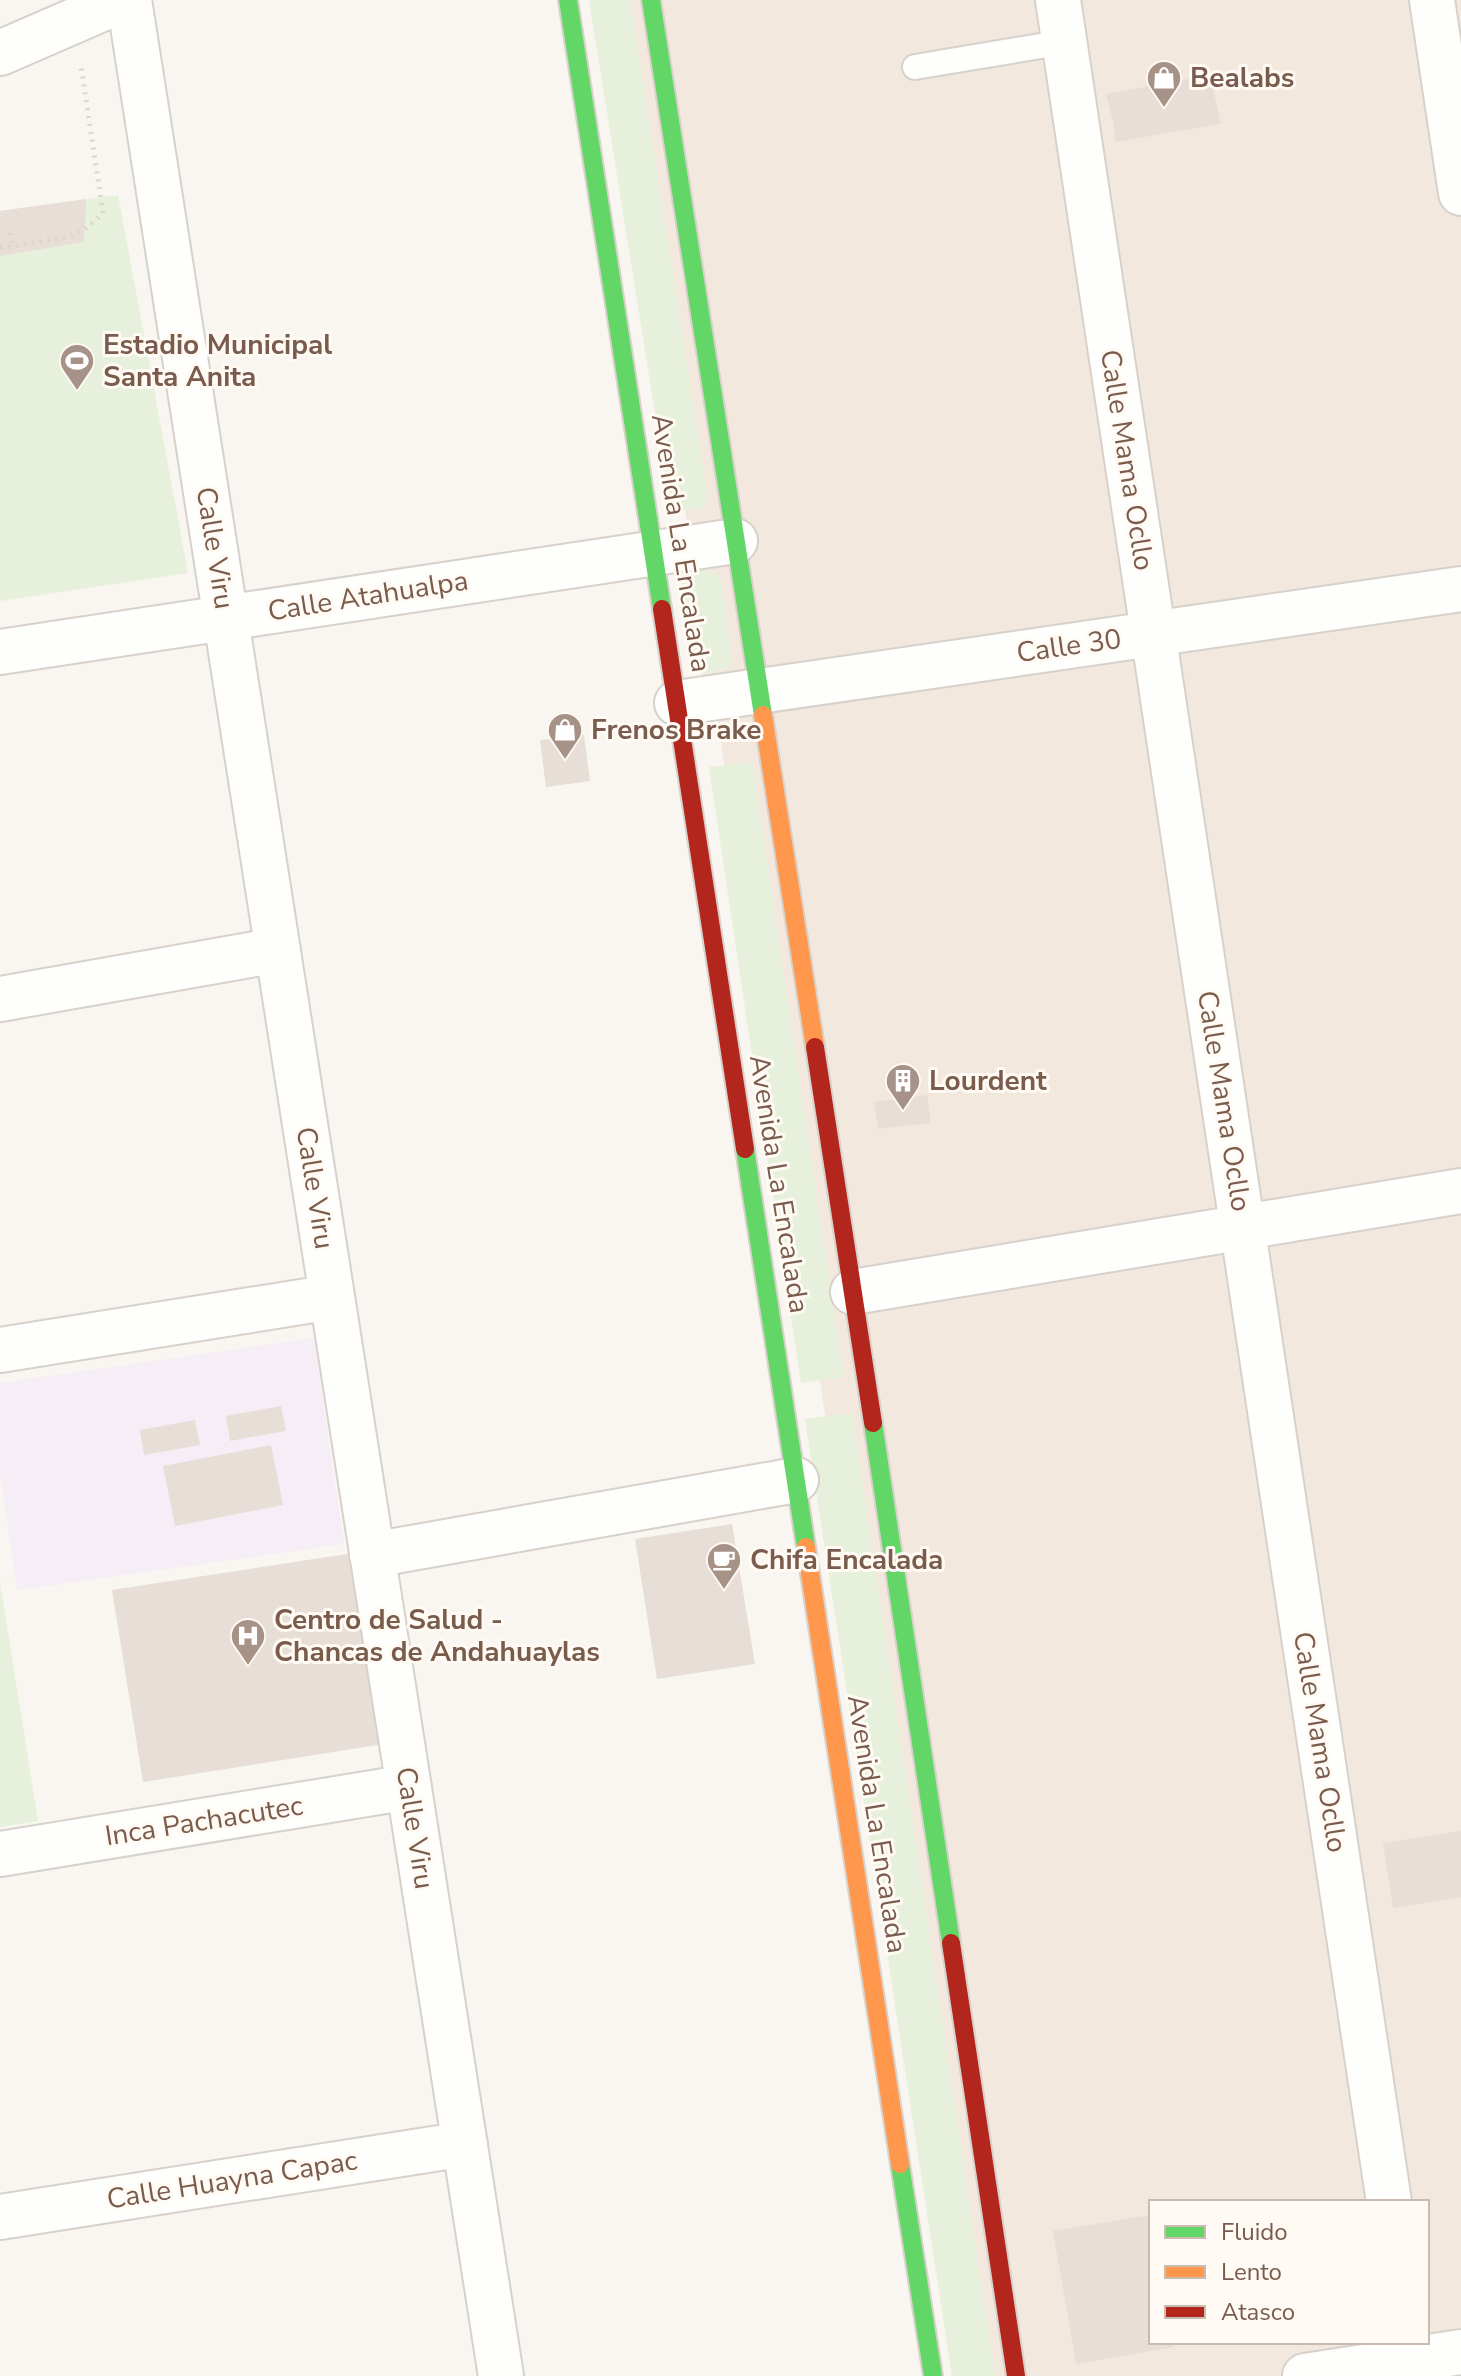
<svg xmlns="http://www.w3.org/2000/svg" width="1461" height="2376" viewBox="0 0 1461 2376" font-family="'Nunito Sans',sans-serif">
	<rect width="100%" height="100%" fill="#f9f5f0"/>
	<!-- residential -->
	<path fill="#f2e8de" fill-rule="evenodd" d="M606,0H1461V2376H974ZM1151,2202H1427V2342H1151Z"/>
	<!-- education -->
	<path fill="#f6eef6" d="M314,1338L344,1544L17,1590L0,1473V1383Z"/>
	<!-- green -->
	<path fill="#e7f0db" d="M589,0H630L709,505L696,509L673,511L670,507Z
		M118,195L188,573L0,601V211Z
		M703,570L714,572L722,580L732,661L727,669L703,675L696,669L692,661L681,584L690,573Z
		M752,762L844,1377L801,1383L709,767Z
		M852,1413L995,2376H952L805,1419Z
		M0,1582L38,1821L0,1827Z"/>
	<!-- building -->
	<path fill="#e6ded7" d="M1210,75L1221,124L1115,142L1114,125L1106,94Z
		M86,199L84,242L0,256V211Z
		M584,735L590,781L546,787L540,740Z
		M927,1095L931,1123L878,1129L874,1102Z
		M281,1406L286,1431L230,1441L226,1416Z
		M195,1420L200,1445L144,1455L140,1430Z
		M271,1445L283,1505L175,1526L163,1466Z
		M732,1524L755,1664L657,1679L635,1539Z
		M353,1553L384,1744L143,1782L112,1590Z
		M1461,1831V1897L1393,1908L1383,1843Z
		M1150,2215L1151,2342H1173L1174,2347L1076,2364L1053,2231Z"/>
	<g fill="none" stroke-linecap="round" stroke-linejoin="round">
		<defs>
			<path id="lane" d="M915,67L1064,42"/>
			<path id="street" d="M129,0L501,2376
				M1058,0L1389,2202
				M1432,0L1461,193
				M0,53L122,0
				M0,652L735,541
				M677,703L1461,589
				M0,999L278,950
				M853,1292L1461,1191
				M0,1350L332,1297
				M372,1555L796,1480
				M0,1854L409,1787
				M0,2217L465,2144
				M1305,2376L1461,2352"/>
			<path id="fast" d="M568,0L662,609
				M651,0L763,715
				M745,1149L806,1547
				M873,1423L951,1943
				M900,2164L933,2376"/>
			<path id="slow" d="M763,715L815,1047
				M806,1547L900,2164"/>
			<path id="jam" d="M662,609L745,1149
				M815,1047L873,1423
				M951,1943L1016,2376"/>
		</defs>
		<!-- lane casing -->
		<use href="#lane" stroke="#d7d1cb" stroke-width="28"/>
		<!-- street casing -->
		<use href="#street" stroke="#d7d1cb" stroke-width="48"/>
		<!-- fast casing -->
		<use href="#fast" stroke="#d9d2cb" stroke-width="22"/>
		<!-- slow casing -->
		<use href="#slow" stroke="#d9d2cb" stroke-width="22"/>
		<!-- jam casing -->
		<use href="#jam" stroke="#d9d2cb" stroke-width="22"/>
		<!-- path -->
		<path stroke="#dcd5d0" stroke-width="5" stroke-dasharray="2 6" stroke-linecap="butt" d="M10,233L12,246
			M0,248L69,237L84,230L103,213L81,66"/>
		<!-- lane -->
		<use href="#lane" stroke="#fefefd" stroke-width="24"/>
		<!-- street -->
		<use href="#street" stroke="#fefefd" stroke-width="44"/>
		<!-- fast -->
		<use href="#fast" stroke="#63d668" stroke-width="18"/>
		<!-- slow -->
		<use href="#slow" stroke="#ff974d" stroke-width="18"/>
		<!-- jam -->
		<use href="#jam" stroke="#b3261e" stroke-width="18"/>
	</g>
	<!-- icons -->
	<defs>
		<symbol id="shop-pin" viewBox="-11 -11 22 30"><path d="M0 17L-7.5 6A9.5 9.5 0 1 1 7.5 6Z" fill="#a69286" stroke="#fffaf3"/><path d="M-5-2.5h2.3a2.7 3.5 0 0 1 5.4 0H5L5.5 6h-11ZM-1.5-2.5h3a1.5 2.3 0 0 0-3 0Z" fill="#fff"/></symbol>
		<symbol id="stadium-pin" viewBox="-11 -11 22 30"><path d="M0 17L-7.5 6A9.5 9.5 0 1 1 7.5 6Z" fill="#a69286" stroke="#fffaf3"/><path d="M0-5a6.5 5 0 1 0 0 10a6.5 5 0 1 0 0-10ZM-3.5-1.8h7v3.6h-7Z" fill="#fff"/></symbol>
		<symbol id="building-pin" viewBox="-11 -11 22 30"><path d="M0 17L-7.5 6A9.5 9.5 0 1 1 7.5 6Z" fill="#a69286" stroke="#fffaf3"/><path d="M-4-6H4V6H1V3H-1V6H-4ZM-2.5-4.3h1.7v1.8h-1.7ZM.8-4.3h1.7v1.8H.8ZM-2.5-1h1.7V.8h-1.7ZM.8-1h1.7V.8H.8Z" fill="#fff"/></symbol>
		<symbol id="cafe-pin" viewBox="-11 -11 22 30"><path d="M0 17L-7.5 6A9.5 9.5 0 1 1 7.5 6Z" fill="#a69286" stroke="#fffaf3"/><path d="M-5.5-4.5H6V0H3Q3 3.5 0 3.5H-2.5Q-5.5 3.5-5.5 0ZM3-3.2v2h1.7v-2ZM-6 4.5H4V6H-6Z" fill="#fff"/></symbol>
		<symbol id="hospital-pin" viewBox="-11 -11 22 30"><path d="M0 17L-7.5 6A9.5 9.5 0 1 1 7.5 6Z" fill="#a69286" stroke="#fffaf3"/><path d="M-5-5h3v3.5h4V-5h3V5h-3V1.5h-4V5h-3Z" fill="#fff"/></symbol>
	</defs>
	<g fill-rule="evenodd">
		<use href="#shop-pin" x="1144" y="58" width="40" height="54"/>
		<use href="#stadium-pin" x="57" y="341" width="40" height="54"/>
		<use href="#shop-pin" x="545" y="710" width="40" height="54"/>
		<use href="#building-pin" x="883" y="1061" width="40" height="54"/>
		<use href="#cafe-pin" x="704" y="1540" width="40" height="54"/>
		<use href="#hospital-pin" x="228" y="1616" width="40" height="54"/>
	</g>
	<g text-anchor="middle" dominant-baseline="central" stroke-width="6" stroke-linejoin="round" paint-order="stroke">
		<!-- poi labels -->
		<g font-size="28" font-weight="bold" fill="#7a5c4d" stroke="#fffaf3" text-anchor="start">
			<text x="1190" y="78">Bealabs</text>
			<text x="103" y="345">Estadio Municipal<tspan x="103" dy="32">Santa Anita</tspan></text>
			<text x="591" y="730">Frenos Brake</text>
			<text x="929" y="1081">Lourdent</text>
			<text x="750" y="1560">Chifa Encalada</text>
			<text x="274" y="1620">Centro de Salud -<tspan x="274" dy="32">Chancas de Andahuaylas</tspan></text>
		</g>
		<!-- street labels -->
		<g font-size="28" fill="#7a5c4d" stroke="#fffaf3">
			<text transform="translate(1127 460) rotate(81)">Calle Mama Ocllo</text>
			<text transform="translate(681 543) rotate(81)">Avenida La Encalada</text>
			<text transform="translate(215 548) rotate(81)">Calle Viru</text>
			<text transform="translate(368 596) rotate(-9)">Calle Atahualpa</text>
			<text transform="translate(1069 646) rotate(-8)">Calle 30</text>
			<text transform="translate(1224 1101) rotate(81)">Calle Mama Ocllo</text>
			<text transform="translate(779 1184) rotate(81)">Avenida La Encalada</text>
			<text transform="translate(315 1188) rotate(81)">Calle Viru</text>
			<text transform="translate(1320 1742) rotate(81)">Calle Mama Ocllo</text>
			<text transform="translate(204 1821) rotate(-9)">Inca Pachacutec</text>
			<text transform="translate(877 1824) rotate(81)">Avenida La Encalada</text>
			<text transform="translate(415 1828) rotate(81)">Calle Viru</text>
			<text transform="translate(232 2180) rotate(-9)">Calle Huayna Capac</text>
		</g>
	</g>
	<!-- legend -->
	<rect x="1149" y="2200" width="280" height="144" fill="#fffaf3" stroke="#cabbb1" stroke-width="2"/>
	<rect x="1165" y="2226" width="40" height="12" fill="#63d668" stroke="#cabbb1" stroke-width="2"/>
	<text x="1221" y="2240" font-size="24" fill="#7a5c4d">Fluido</text>
	<rect x="1165" y="2266" width="40" height="12" fill="#ff974d" stroke="#cabbb1" stroke-width="2"/>
	<text x="1221" y="2280" font-size="24" fill="#7a5c4d">Lento</text>
	<rect x="1165" y="2306" width="40" height="12" fill="#b3261e" stroke="#cabbb1" stroke-width="2"/>
	<text x="1221" y="2320" font-size="24" fill="#7a5c4d">Atasco</text>
</svg>
